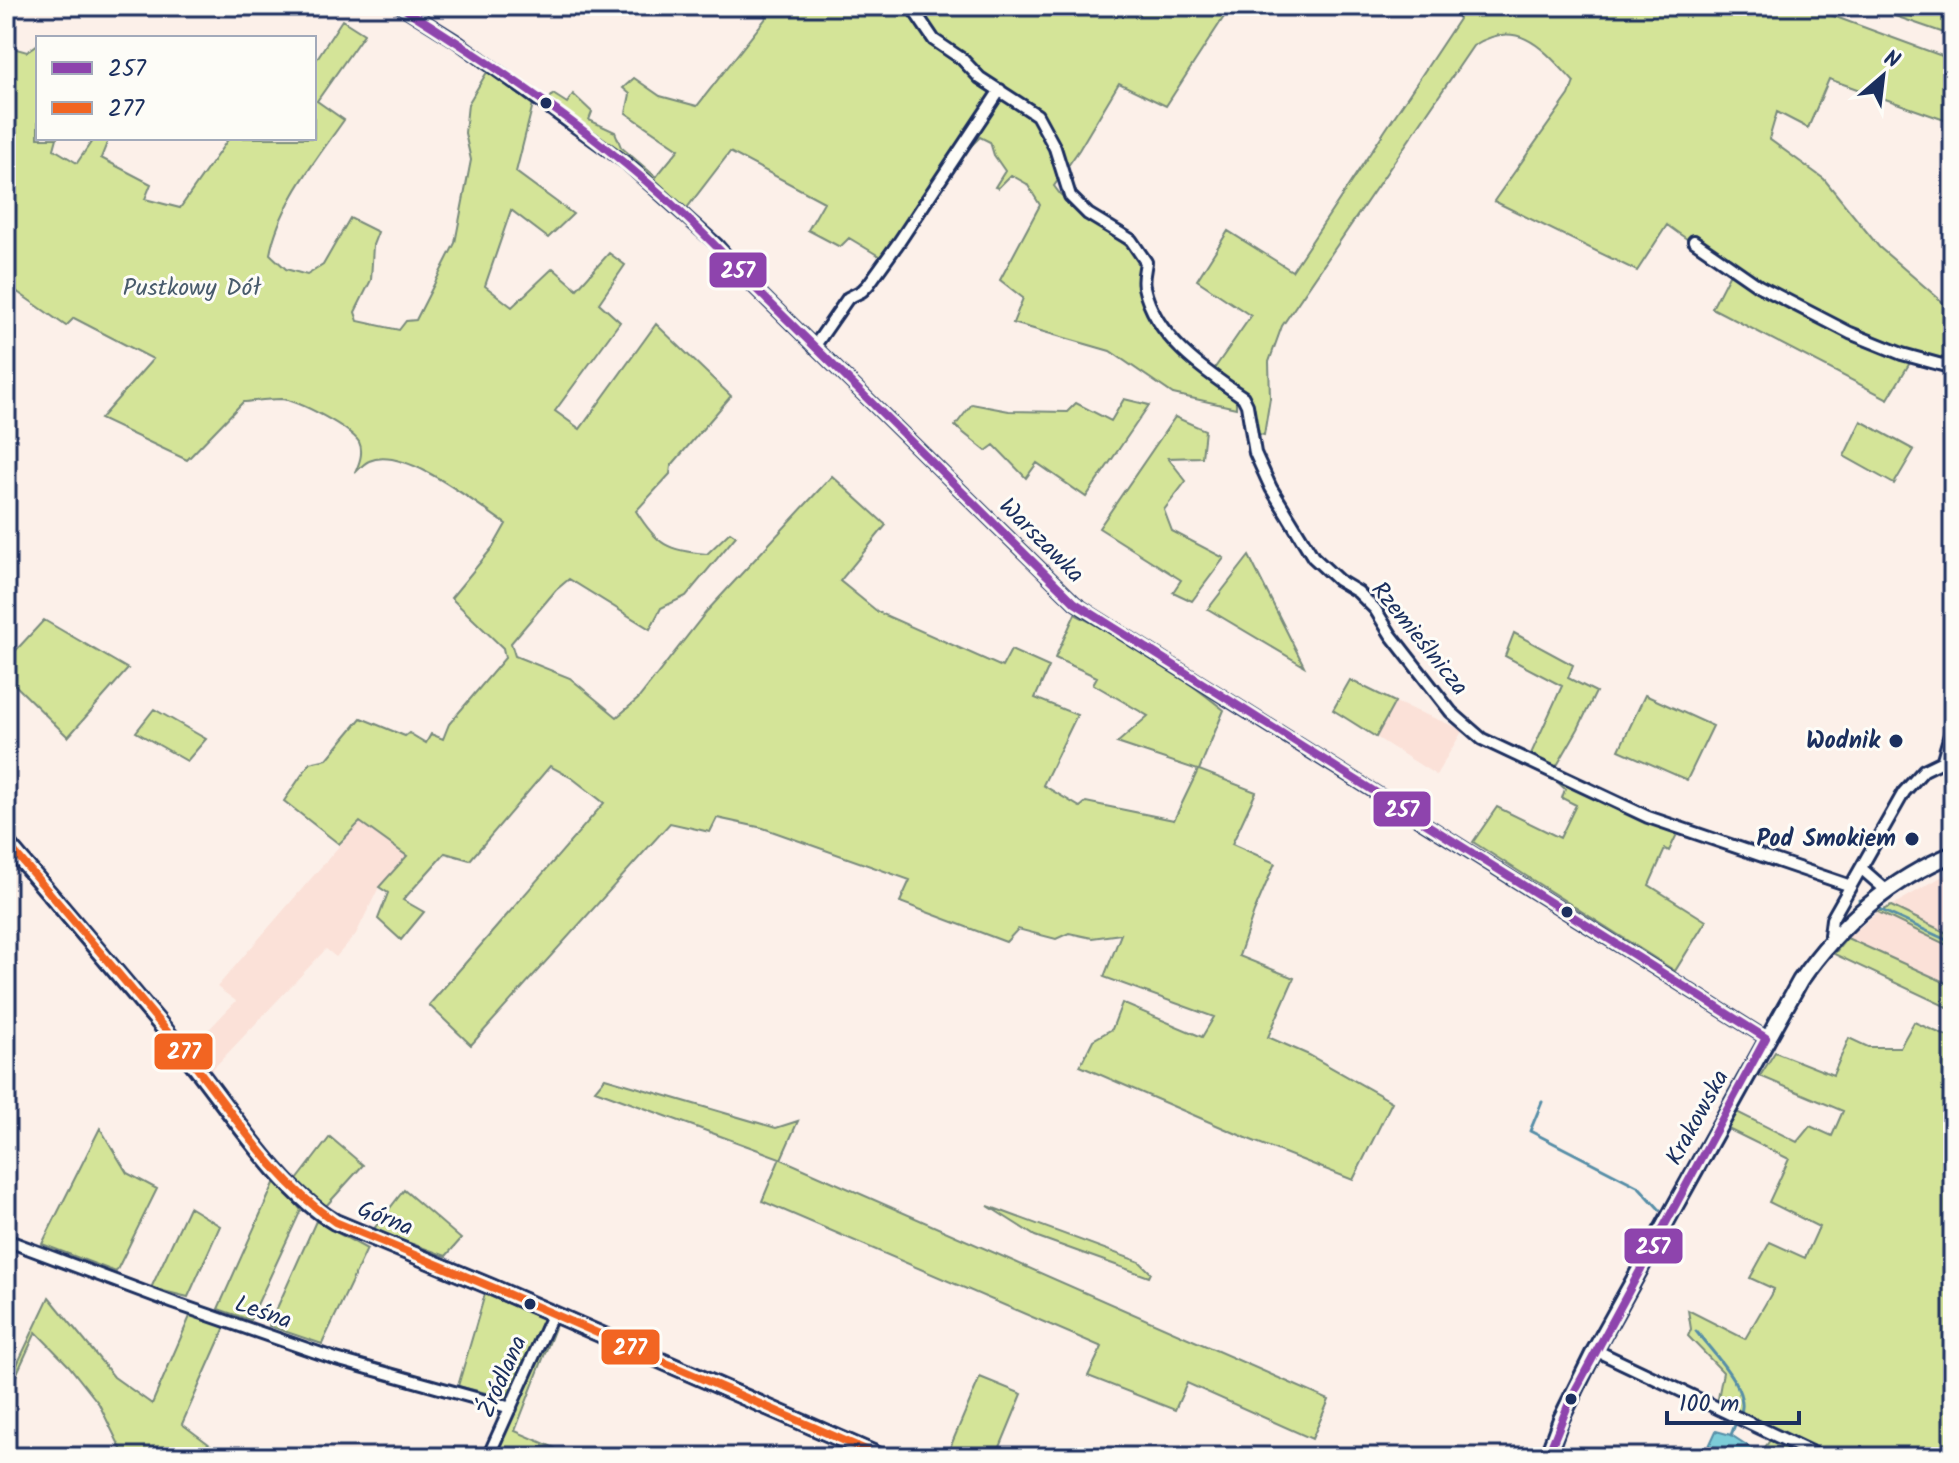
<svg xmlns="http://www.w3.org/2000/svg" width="1959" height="1463" viewBox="0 0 1959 1463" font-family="Kalam,sans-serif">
	<rect width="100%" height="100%" fill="#fcf0e9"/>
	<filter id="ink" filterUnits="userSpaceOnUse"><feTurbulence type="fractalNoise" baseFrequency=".0125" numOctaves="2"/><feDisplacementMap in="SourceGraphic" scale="16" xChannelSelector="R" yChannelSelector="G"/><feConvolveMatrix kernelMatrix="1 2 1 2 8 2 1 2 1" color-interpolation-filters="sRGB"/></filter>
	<g filter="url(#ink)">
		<!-- built -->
		<path fill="#fbe1d8" d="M1395,702L1463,730L1436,775L1376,737Z
			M360,822L408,856L379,887L356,934L336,957L326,949L209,1073L175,1037L186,1042H197L236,1001L217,987Z
			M1953,871V936L1891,906L1941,877Z
			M1878,912L1953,948V986L1847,938Z"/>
		<!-- green -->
		<path fill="#d4e498" stroke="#788a7b" stroke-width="2" d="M758,6H1231L1166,106L1119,83L1079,150L1054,186L1060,194L1143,259C1142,267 1138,277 1139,284C1144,329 1202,372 1236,399V408L1173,394L1110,351L1013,323L1023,298L1000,280L1040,205L1027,184L1011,175L998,188L995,187L1005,171L994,155L990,142L980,137L969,148L961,147L884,259L849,238L840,247L808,230L824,202L730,152L687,208L728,253L651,181L548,101L553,94L567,103L573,94L592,112L589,120L615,132L621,147L656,177L679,149L626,113L630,94L623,88L634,78L660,96L697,106L766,18L763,8Z
			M1385,6H1806L1953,60V123L1829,79L1808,128L1777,112L1769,139L1824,179L1879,247L1953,311V363C1886,348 1843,325 1783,294C1744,273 1703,252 1667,225L1637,271L1494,201L1569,95L1574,82C1544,50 1519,16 1473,46L1282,326L1269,362L1270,398L1264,435L1254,433L1249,405L1212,372L1251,316L1197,280L1228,231L1292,271L1459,19L1456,14L1426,10L1383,12Z
			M1866,6H1880L1914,17L1920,6H1953V36Z
			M342,20L364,34L317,101L344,120C316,160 279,205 270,254L286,269L307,275L323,265L350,218L378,232L373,245L371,280L355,312L358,321L399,330L406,321L416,320L455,243L471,160L465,133L468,104L487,72L533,104L516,172L573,214L548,238L511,210L485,286L512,307L553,268L577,289L609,253L625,265L599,303L620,322L555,411L580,429L656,324L731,396L671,466L670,474L636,511C657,545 668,551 707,554L730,532L736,536L686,596L661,608L650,629L569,579L556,590L511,643L515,656L570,678L617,717L638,699L707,611L832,476L886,525L840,581L878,612L1002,667L1011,650L1049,667L1035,698L1077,715L1043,785L1080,807L1086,802L1174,820L1198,770L1117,743L1148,716L1093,684L1097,677L1055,658L1075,614C1129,641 1177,672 1224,710L1199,770L1256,792L1232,844L1275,863L1254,912L1239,956L1294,978L1268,1037L1309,1055L1392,1102L1353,1180L1251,1140L1080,1066L1093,1040L1112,1029L1122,1003L1202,1037L1214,1017L1104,977L1121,934L1092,938L1069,933L1056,939L1018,929L1006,942L900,902L910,880L763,828L717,818L710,832L670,823L471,1045L429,1005L604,803L572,778L550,766L470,860L445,853L403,900L424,912L401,940L378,919L388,893L379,887L407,856L360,822L339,844L284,801L310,763L327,759L361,718L405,736L409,733L426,743L431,734L443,739L449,724L505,658L503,648L451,598L493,547L506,524C477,505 405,445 369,461C364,463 359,469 355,473C359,464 364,452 359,442C350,428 298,400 281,399C269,399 255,401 243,402L187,460L100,419L153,359L74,318L66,326L6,284V46L27,52L38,44V138H57L54,149L77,163L94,138H109L101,158L151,184L145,199L180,208L229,138H314V63Z
			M1730,273L1911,361L1888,399L1712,308Z
			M1124,399L1149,405L1086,497L1037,463L1026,478L994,445L986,451L955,426L972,404L1009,411L1067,412L1076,403L1111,421Z
			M1175,417L1205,430L1202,457L1168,458L1186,481L1164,510L1172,531L1224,558L1192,601L1173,592L1181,580L1099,528Z
			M1861,421L1914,450L1894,484L1844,456Z
			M1249,556L1304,666L1208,609Z
			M44,620L128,669L68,737L6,676V661Z
			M1514,633L1573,665L1568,678L1596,692L1578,729L1555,769L1530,756L1562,686L1505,656Z
			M1350,680L1395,702L1376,737L1333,710Z
			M1645,695L1713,726L1687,780L1619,750Z
			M154,709L206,739L187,761L136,732Z
			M1552,777L1678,832L1669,851L1665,849L1649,885L1706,921L1675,971L1473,842L1497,807L1560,838L1576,805L1562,798L1565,789Z
			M1891,906L1953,936V948L1878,912Z
			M1847,938L1953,986V1010L1834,954Z
			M1914,1022L1953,1039V1457H1758L1776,1432L1717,1404L1723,1372L1688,1336L1691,1329L1688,1310L1745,1339L1774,1289L1750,1278L1770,1242L1805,1258L1819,1227L1769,1202L1789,1159L1728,1129L1737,1112L1797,1142L1810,1126L1832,1136L1843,1111L1760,1076L1775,1052L1833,1075L1849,1038L1868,1047H1900Z
			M605,1078L776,1128L798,1121L781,1159L1329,1400L1312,1439L1187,1383L1175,1410L1088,1376L1102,1347L762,1201L780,1158L595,1090Z
			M100,1128L127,1173L157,1189L116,1272L42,1244Z
			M330,1137L363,1165L326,1206L297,1180Z
			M276,1179L301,1210L250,1320L218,1309Z
			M404,1190L461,1239L446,1256L373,1230Z
			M988,1206L1140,1262L1151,1273L1149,1277L1035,1236Z
			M189,1207L220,1226L188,1297L151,1288Z
			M316,1221L367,1249L322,1344L269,1326Z
			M485,1294L546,1320L510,1399L458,1386Z
			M49,1297L114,1377L152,1404L191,1314L225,1327L182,1424L226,1457H125L99,1404L69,1366L36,1332L6,1397V1388Z
			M552,1325H556L515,1431L555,1448L551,1457H494Z
			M980,1377L1022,1394L996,1457H946Z"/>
		<!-- water -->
		<path fill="#7dcdd8" stroke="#568ea7" stroke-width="2" d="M1716,1431L1731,1435L1751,1448L1748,1457H1704Z"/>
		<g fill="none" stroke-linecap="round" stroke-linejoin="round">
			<!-- stream -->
			<path stroke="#568ea7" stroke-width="3" d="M1859,900L1862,901
				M1879,909L1953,943
				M1542,1102L1530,1131L1639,1187L1660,1210
				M1696,1331C1711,1351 1752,1391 1740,1415
				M1731,1435L1736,1422"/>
			<defs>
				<path id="street" d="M400,6L456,41L626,163L717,245L752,285L1075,603L1090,613L1766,1038
					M911,6L934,40L962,59L980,78L1037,115L1055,148L1070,196L1088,214L1131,240L1146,262C1145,270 1142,279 1144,287C1155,337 1203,370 1243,397L1247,405L1255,453L1271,488L1313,557L1338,580L1358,592L1375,609L1391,635L1451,712L1482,739L1648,817L1851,886
					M1694,241L1759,286L1850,333L1902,354L1953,368
					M814,347L848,298L862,291L868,285L899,242L1000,90
					M1943,759L1953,724
					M1862,869L1887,891
					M1834,938L1830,935L1832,919L1904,792L1924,770L1953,756
					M6,1240L174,1303L336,1359L511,1408
					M1595,1350L1821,1457
					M488,1457L553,1313"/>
				<path id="secondary" d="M6,842C66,913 127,984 186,1055C228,1106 279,1190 335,1222L494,1288L882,1457
					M1547,1457L1561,1419L1595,1350L1800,981C1839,925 1890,880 1953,854"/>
			</defs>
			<!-- street casing -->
			<use href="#street" stroke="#1b2f5e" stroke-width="16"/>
			<!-- secondary casing -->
			<use href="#secondary" stroke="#1b2f5e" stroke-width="20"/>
			<!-- street -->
			<use href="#street" stroke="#fdfcf7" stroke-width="10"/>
			<!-- secondary -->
			<use href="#secondary" stroke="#fdfcf7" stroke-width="14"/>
			<defs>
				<path id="bus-1" d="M400,6C525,84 655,174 752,285L1075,603L1766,1038
					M1547,1457L1571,1398L1766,1038"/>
				<path id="bus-2" d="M6,842C66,912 126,982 185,1053C233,1112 271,1178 335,1222L494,1288L882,1457"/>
			</defs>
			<!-- bus-1 casing -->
			<use href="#bus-1" stroke="#fdfcf7" stroke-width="14"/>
			<!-- bus-2 casing -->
			<use href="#bus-2" stroke="#fdfcf7" stroke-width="14"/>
			<!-- bus-1 -->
			<use href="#bus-1" stroke="#8e44ad" stroke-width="8"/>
			<!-- bus-2 -->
			<use href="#bus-2" stroke="#f26522" stroke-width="8"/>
		</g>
	</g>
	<!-- markers -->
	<g fill="#1b2f5e" stroke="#fdfcf7" stroke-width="3">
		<circle cx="546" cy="103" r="7"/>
		<circle cx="1896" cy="741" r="8"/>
		<circle cx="1912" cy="839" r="8"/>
		<circle cx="1567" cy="912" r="7"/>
		<circle cx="530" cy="1304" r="7"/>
		<circle cx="1571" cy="1399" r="7"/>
	</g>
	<g text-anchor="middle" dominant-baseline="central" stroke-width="6" stroke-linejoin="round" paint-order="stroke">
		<!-- park labels -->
		<g font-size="24" fill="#495c6c" stroke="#fdfcf7">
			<text x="192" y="288">Pustkowy Dół</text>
		</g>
		<!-- street labels -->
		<g font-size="24" fill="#1b2f5e" stroke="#fdfcf7">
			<text transform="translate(1041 541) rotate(45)">Warszawka</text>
			<text transform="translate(1419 639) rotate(51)">Rzemieślnicza</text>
			<text transform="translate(1698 1118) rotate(-61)">Krakowska</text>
			<text transform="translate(385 1219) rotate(22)">Górna</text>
			<text transform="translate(263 1313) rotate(19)">Leśna</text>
			<text transform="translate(503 1377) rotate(-66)">Źródlana</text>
		</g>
		<!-- poi labels -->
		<g font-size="24" font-weight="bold" fill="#1b2f5e" stroke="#fdfcf7" text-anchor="end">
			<text x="1880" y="741">Wodnik</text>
			<text x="1896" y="839">Pod Smokiem</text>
		</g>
	</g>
	<g stroke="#fdfcf7" stroke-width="3">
		<rect x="708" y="251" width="60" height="38" rx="8" fill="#8e44ad"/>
		<rect x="1372" y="790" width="60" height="38" rx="8" fill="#8e44ad"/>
		<rect x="153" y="1032" width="61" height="39" rx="8" fill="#f26522"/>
		<rect x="1623" y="1227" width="61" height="38" rx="8" fill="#8e44ad"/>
		<rect x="600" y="1328" width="61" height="38" rx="8" fill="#f26522"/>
	</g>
	<g font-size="22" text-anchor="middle" font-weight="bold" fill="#fff">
		<text x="738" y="278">257</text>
		<text x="1402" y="817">257</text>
		<text x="184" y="1059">277</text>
		<text x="1653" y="1254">257</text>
		<text x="630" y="1355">277</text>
	</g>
	<!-- margin -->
	<rect width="1959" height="1463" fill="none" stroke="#fdfcf7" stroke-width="32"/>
	<rect x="16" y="16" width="1927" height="1431" fill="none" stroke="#1b2f5e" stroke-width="3" filter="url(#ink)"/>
	<!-- legend -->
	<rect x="36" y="36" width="280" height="104" fill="#fdfcf7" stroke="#a3aaba" stroke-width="2"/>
	<rect x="52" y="62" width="40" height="12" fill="#8e44ad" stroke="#a3aaba" stroke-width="2"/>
	<text x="108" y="76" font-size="24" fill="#1b2f5e">257</text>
	<rect x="52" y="102" width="40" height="12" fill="#f26522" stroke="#a3aaba" stroke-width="2"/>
	<text x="108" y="116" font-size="24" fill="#1b2f5e">277</text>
	<!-- north arrow -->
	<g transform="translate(1883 76) rotate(28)" stroke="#fdfcf7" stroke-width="6" paint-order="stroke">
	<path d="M0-6L14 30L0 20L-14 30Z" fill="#1b2f5e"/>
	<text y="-12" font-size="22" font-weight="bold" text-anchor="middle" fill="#1b2f5e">N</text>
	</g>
	<!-- scale -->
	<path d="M1667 1411v12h132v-12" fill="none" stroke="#1b2f5e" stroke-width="4"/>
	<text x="1679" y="1411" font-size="24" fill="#1b2f5e" stroke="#fdfcf7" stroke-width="6" paint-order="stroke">100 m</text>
</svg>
